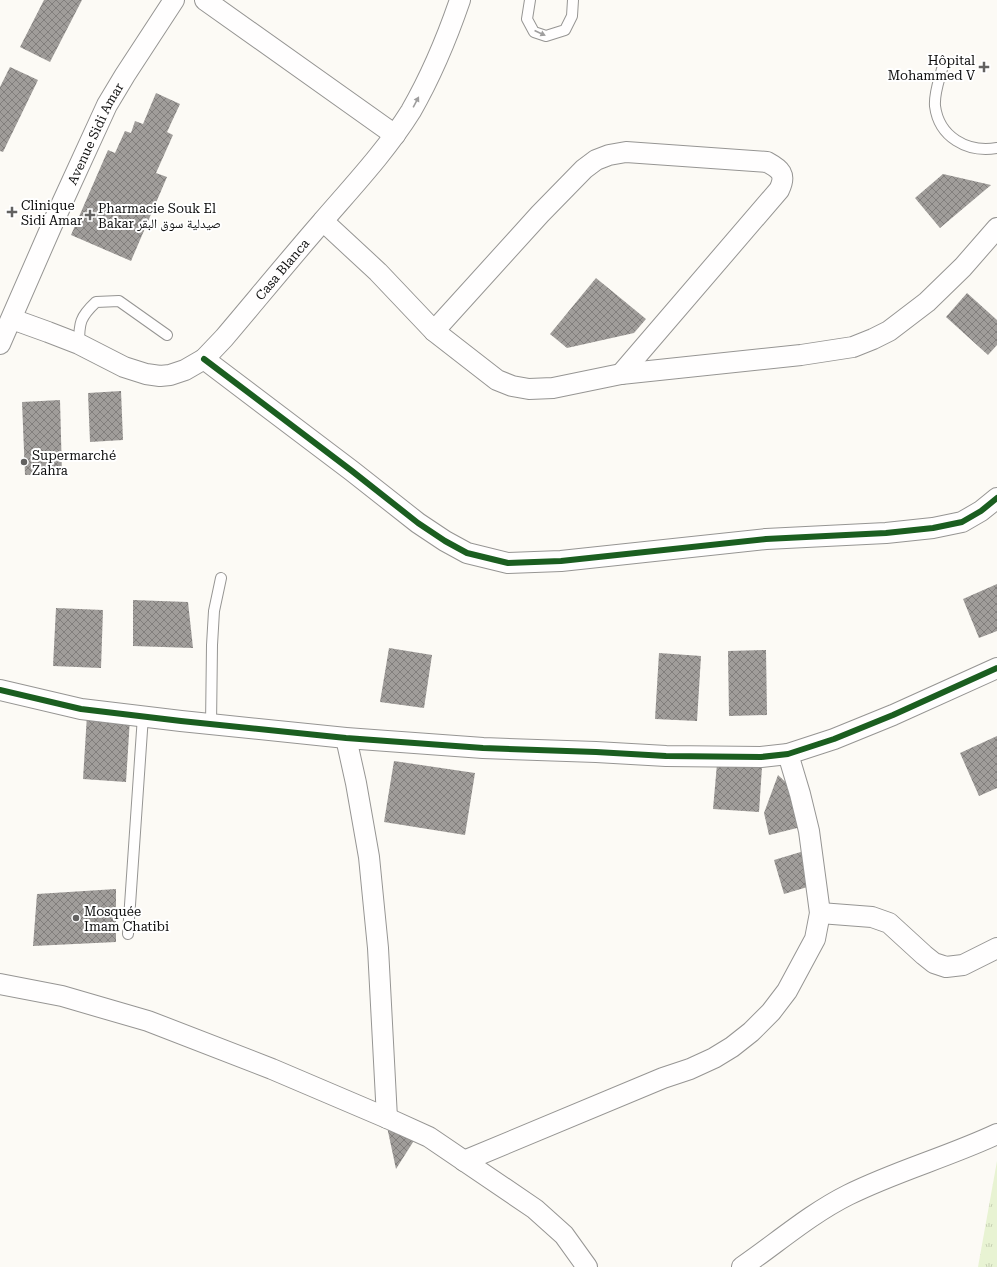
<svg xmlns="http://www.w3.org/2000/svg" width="997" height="1267" viewBox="0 0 997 1267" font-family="'Roboto Serif','Noto Naskh Arabic',serif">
	<defs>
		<pattern id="grass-tufts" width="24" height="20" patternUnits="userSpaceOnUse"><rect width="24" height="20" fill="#e8f3d3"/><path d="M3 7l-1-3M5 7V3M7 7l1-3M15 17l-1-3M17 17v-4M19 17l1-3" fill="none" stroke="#c6cfb4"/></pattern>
		<pattern id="building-cross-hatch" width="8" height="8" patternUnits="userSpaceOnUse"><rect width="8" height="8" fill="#a09d9a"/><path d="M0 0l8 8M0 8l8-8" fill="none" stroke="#817e7c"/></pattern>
	</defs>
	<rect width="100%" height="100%" fill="#fcfaf5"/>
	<!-- grass -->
	<path fill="url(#grass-tufts)" d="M997,1161V1267H978Z"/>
	<!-- building -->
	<path fill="url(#building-cross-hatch)" d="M44,0H82L50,62L20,47Z
		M10,67L38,80L3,152L0,151V87Z
		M156,93L180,104L167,132L173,135L156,173L167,177L131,261L71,235L108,150L115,153L125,131L131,133L135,121L143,124Z
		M943,174L991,185L940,228L915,198Z
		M596,278L646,319L634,333L567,348L550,334Z
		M967,293L997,320V345L988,355L946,317Z
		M121,391L123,440L90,442L88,393Z
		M60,400L62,474L25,475L22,402Z
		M997,584V631L979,638L963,599Z
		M133,600L188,602L193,648L133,646Z
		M56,608L103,610L101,668L53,666Z
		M389,648L432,655L424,708L380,702Z
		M766,650L767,715L729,716L728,651Z
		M659,653L701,656L697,721L655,719Z
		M87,715L130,718L126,782L83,779Z
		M997,736V788L979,796L960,753Z
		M394,761L475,773L465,835L384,822Z
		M717,764L762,767L759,812L713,809Z
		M778,775L799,795L805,826L769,835L764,813Z
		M804,851L814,885L784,894L774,860Z
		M116,889V942L33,946L37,894Z
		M386,1122L415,1139L396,1169Z"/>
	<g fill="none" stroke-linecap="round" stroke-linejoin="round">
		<defs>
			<path id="lane" d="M530,0L527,19L534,32L546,36L565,30L572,16L573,0
				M942,69C939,81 934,93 935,106C939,137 967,153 997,148
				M79,344C79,323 80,317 96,302L119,301L167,335
				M211,725L212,645L214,611L221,578
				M128,934L143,716"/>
			<g id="street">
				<path d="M205,0L395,135"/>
				<path d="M323,221L378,272L434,331L497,380L512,386L529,389L553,388L621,374L801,355L853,347L873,339L889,331L927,302L963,267L997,228"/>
				<path id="s1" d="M12,319L48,332L79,344L124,367L146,374L160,376L170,375L185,370L204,359L224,338C257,299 289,260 322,222C353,186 386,151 411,111C431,76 447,38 460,0"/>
				<path d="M434,331L540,214L584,169L596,160L609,155L626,152L767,162C780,169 787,174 779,190L621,374"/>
				<path id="s2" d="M0,344L52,225L107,105L125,75L174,0"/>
				<path d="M204,359L352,471L418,523L445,541L467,553L508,563L561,561L766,539L886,533L933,528L962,522L981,511L997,498"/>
				<path d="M0,690L81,709L181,721L346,738L483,748L596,752L666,756L761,757L788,754L834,739L893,715L997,668"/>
				<path d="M346,738L356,783L369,857L378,948L387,1118"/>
				<path d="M820,913L872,917L889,923L924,955L934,963L946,967L963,965L997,948"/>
				<path d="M0,984L62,996L148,1021L272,1069L387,1118L429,1137L535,1209L564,1235L587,1267"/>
				<path d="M464,1161L663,1078L690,1069L714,1058L732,1047L751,1032L771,1012L787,991L815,939L820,913L809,831L800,794L788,754"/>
				<path d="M742,1267C777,1243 810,1214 848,1195C896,1171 948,1157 997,1134"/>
			</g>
		</defs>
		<!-- lane casing -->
		<use href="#lane" stroke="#969593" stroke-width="12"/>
		<!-- street casing -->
		<use href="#street" stroke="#969593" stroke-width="22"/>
		<!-- lane -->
		<use href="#lane" stroke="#fffefe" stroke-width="10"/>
		<!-- street -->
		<use href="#street" stroke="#fffefe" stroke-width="20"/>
		<defs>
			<path id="cycleway" d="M204,359L352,471L418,523L445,541L467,553L508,563L561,561L766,539L886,533L933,528L962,522L981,511L997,498
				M0,690L81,709L181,721L346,738L483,748L596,752L666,756L761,757L788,754L834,739L893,715L997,668"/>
		</defs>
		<!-- cycleway casing -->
		<use href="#cycleway" stroke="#fff" stroke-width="8"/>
		<!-- cycleway -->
		<use href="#cycleway" stroke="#1b5e20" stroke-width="6"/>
	</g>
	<!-- one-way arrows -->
	<defs><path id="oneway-solid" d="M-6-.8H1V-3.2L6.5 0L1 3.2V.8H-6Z"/></defs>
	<g fill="#9f9e9e">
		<use href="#oneway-solid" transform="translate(540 33) rotate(25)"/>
		<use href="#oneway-solid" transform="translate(416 102) rotate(-62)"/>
	</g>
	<!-- markers -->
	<g fill="#626160" stroke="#fff" stroke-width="1.5">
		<path d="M982 61h4v4h4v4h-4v4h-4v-4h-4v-4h4z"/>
		<path d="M10 206h4v4h4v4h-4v4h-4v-4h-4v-4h4z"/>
		<path d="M88 209h4v4h4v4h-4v4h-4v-4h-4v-4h4z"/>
		<circle cx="24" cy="462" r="4"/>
		<circle cx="76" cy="918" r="4"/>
	</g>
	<g text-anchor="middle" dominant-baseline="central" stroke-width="4" stroke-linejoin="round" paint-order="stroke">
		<!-- poi labels -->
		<g font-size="13" fill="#0f0f0f" stroke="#fff" text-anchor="start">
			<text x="975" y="60" text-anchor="end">Hôpital<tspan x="975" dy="15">Mohammed V</tspan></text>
			<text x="21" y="205">Clinique<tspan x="21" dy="15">Sidi Amar</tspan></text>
			<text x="98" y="208">Pharmacie Souk El<tspan x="98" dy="15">Bakar صيدلية سوق البقر</tspan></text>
			<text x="32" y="455">Supermarché<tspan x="32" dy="15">Zahra</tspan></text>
			<text x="84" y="911">Mosquée<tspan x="84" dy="15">Imam Chatibi</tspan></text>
		</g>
		<!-- street labels -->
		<g font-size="13" fill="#0f0f0f" stroke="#fff">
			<text stroke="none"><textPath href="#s2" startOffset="231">Avenue Sidi Amar</textPath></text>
			<text stroke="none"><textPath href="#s1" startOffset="326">Casa Blanca</textPath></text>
		</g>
	</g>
</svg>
